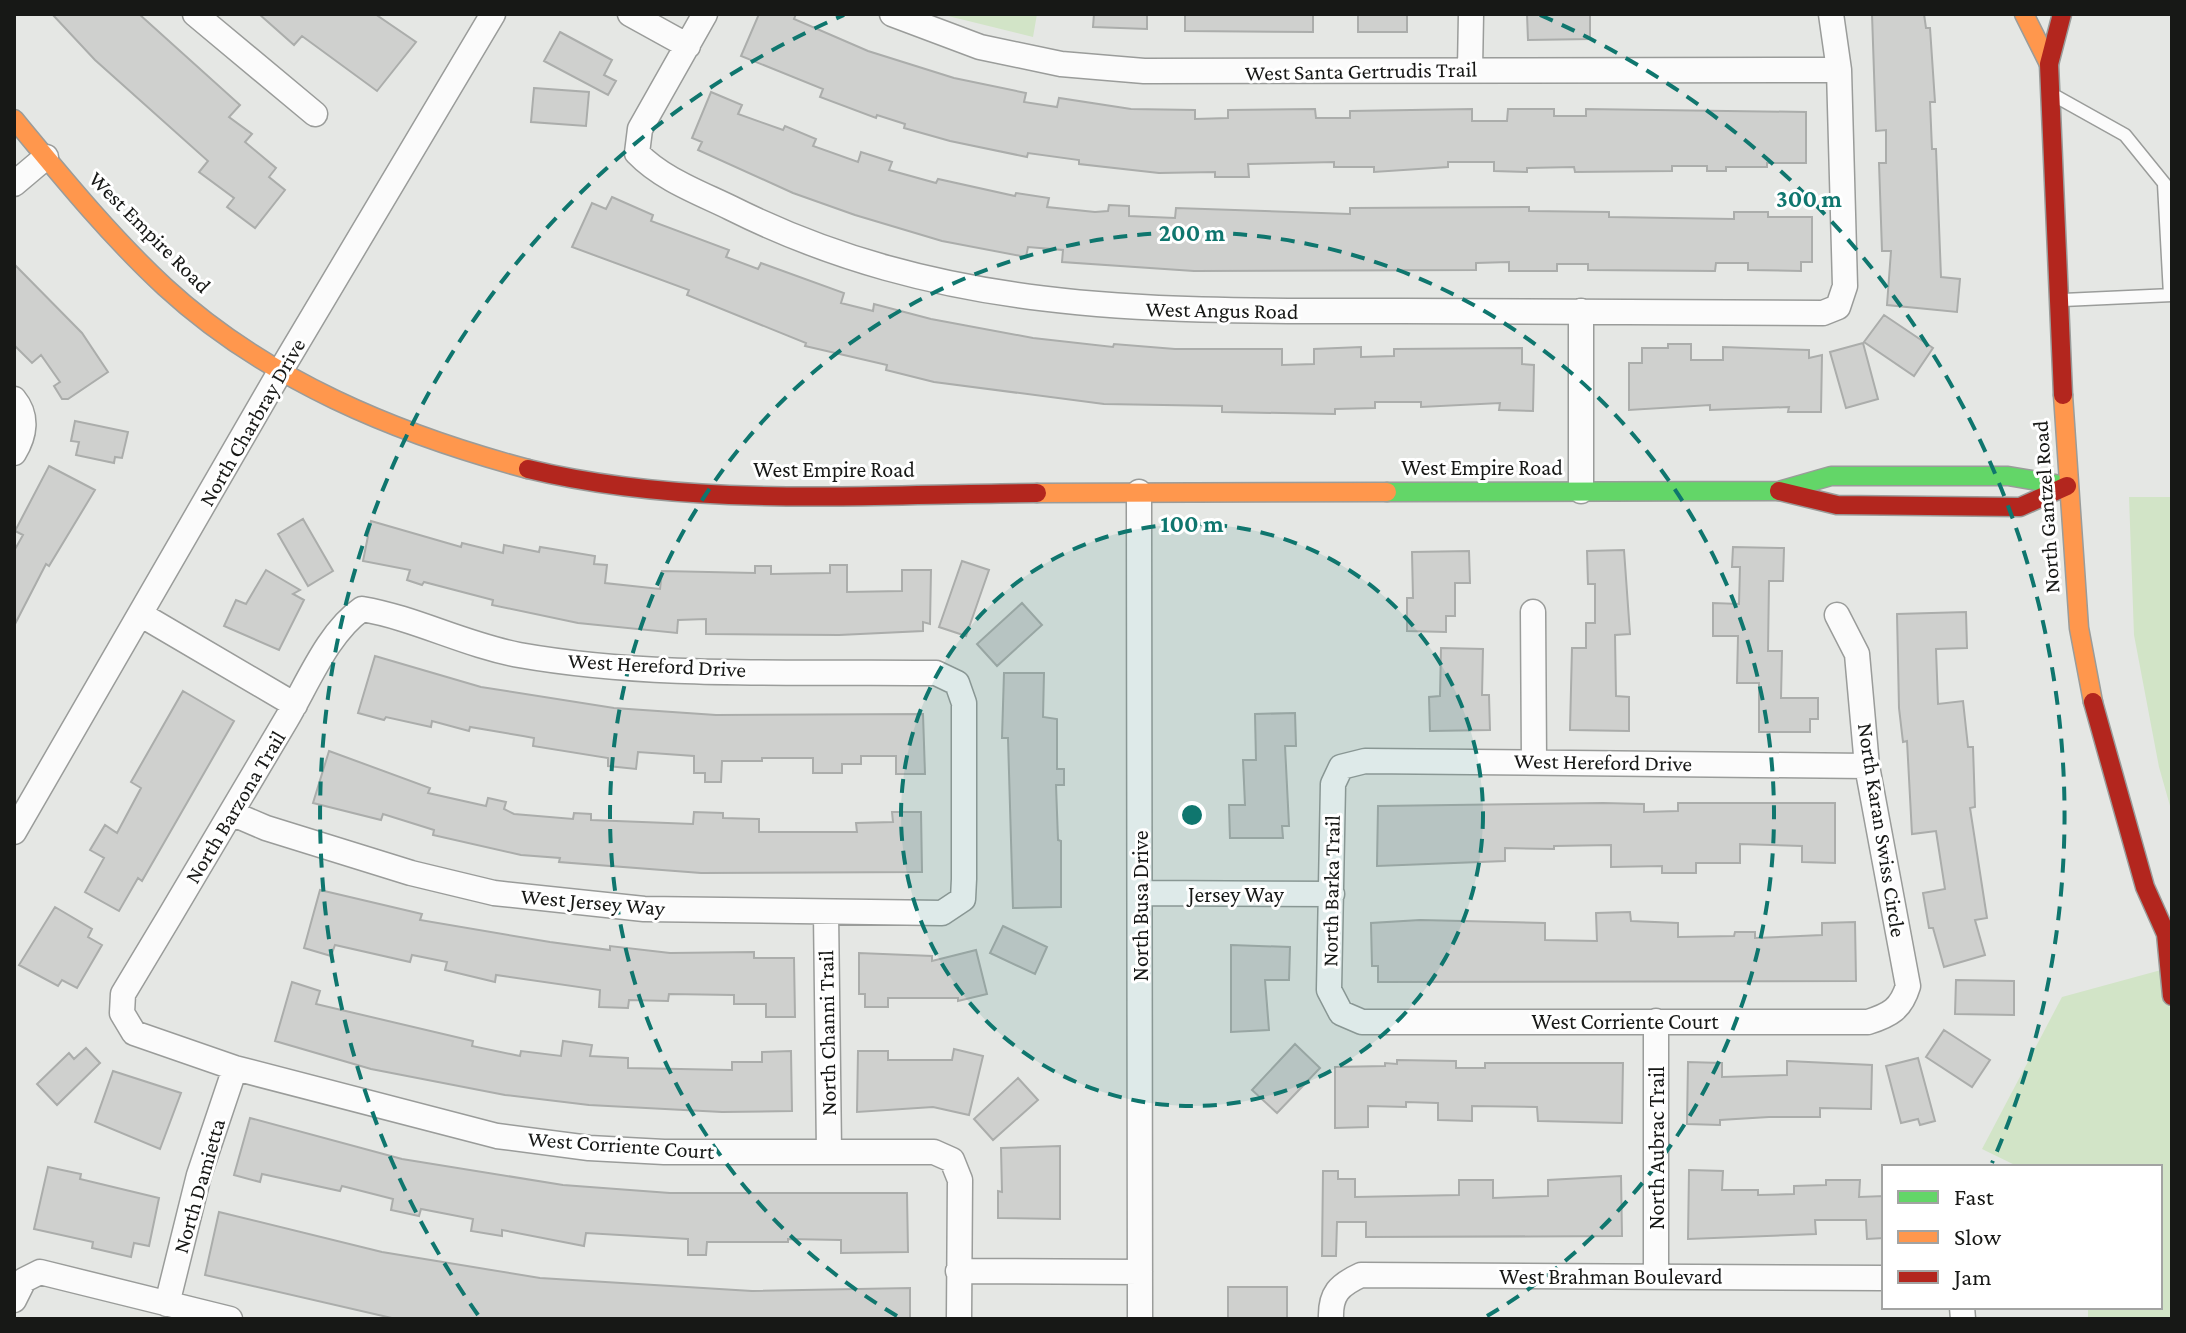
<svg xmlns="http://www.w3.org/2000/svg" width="2186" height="1333" viewBox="0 0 2186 1333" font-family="'Crimson Pro',serif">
	<rect width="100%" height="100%" fill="#e5e7e4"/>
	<!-- green -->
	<path fill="#d2e4c7" d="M940,14H1037L1033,37Z
		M2129,497H2172V813L2159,767L2134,635Z
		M2172,967V1319H2088V1307H2160V1167H2019L1982,1149L2062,997Z"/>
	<!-- building -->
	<path fill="#cfd0ce" stroke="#abadab" stroke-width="2" d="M52,14H139L240,105L229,117L252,134L245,142L276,168L269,177L285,190L255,228L227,207L234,198L199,172L208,161L95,60Z
		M259,14H375L416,42L377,91L302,36L294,45Z
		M759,14H796L794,19L868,51L954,78L1026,93L1024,102L1057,107L1059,98L1131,109L1195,110V119L1228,118V110L1315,109L1316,118H1350V111L1472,109V121H1507L1508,109H1554V116H1586V109L1806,112V163H1767V167H1726V171H1707V166H1672V171L1575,172L1574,167L1527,168V172L1494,171V162H1448V167L1374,172V167H1334V162L1248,164L1249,177H1215V172L1159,173L1079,164V160L1028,153L1027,157L950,141L904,128L905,124L877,115L876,118L820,97L823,89L741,56Z
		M1094,14H1147V29L1093,27Z
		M1185,14H1313V32L1185,31Z
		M1358,14H1407V32H1358Z
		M1527,14H1590V39L1528,40Z
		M1872,14H1924L1926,28H1930L1935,102H1930L1932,149H1936L1941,277L1960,279L1957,312L1887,305L1891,251H1882L1879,163H1886V130L1876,131Z
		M560,32L612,60L604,75L616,81L608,95L544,61Z
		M534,88L589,92L586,126L531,122Z
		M711,92L742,105L738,114L783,130L785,126L816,139L813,146L858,162L861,152L892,162L889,170L936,183L938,179L1015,196L1016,193L1049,198L1047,207L1095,212L1108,211L1109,205L1129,206V216L1175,218L1176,208L1350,214V208L1529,207V211L1609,212V217L1734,219V212H1768V217H1812V262H1801V271L1748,270V263H1716L1715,271L1588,270V264H1557V271H1509V262L1476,263V270L1194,271L1062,262L1063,250L1028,247L1026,257L942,241L855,215L793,193L698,150L702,142L692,138Z
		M612,197L653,215L651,221L729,250L726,257L758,269L761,263L844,293L841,303L873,311L874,304L931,319L1033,338L1113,347L1114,344L1175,349H1282V365L1314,364V349L1361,347V357L1394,356V349L1522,348V364L1534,365L1533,411L1499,410L1500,403L1421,407V402H1375V408L1335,409V414L1222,412V406L1104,404L934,382L886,370L887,365L805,346L806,343L687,295L689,290L572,247L592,203L606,209Z
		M14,264L82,333L108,372L68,399H62L54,386L60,382L41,355L32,363L14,345Z
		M1884,315L1933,348L1914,376L1864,342Z
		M1863,343L1878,399L1846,408L1830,352Z
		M1668,344H1691V360H1723V347L1809,350V358L1822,355L1821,412H1788L1789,407L1710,410V405L1629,410V363H1642V348H1668Z
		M75,421L128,432L122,458L115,457L114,463L76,455L79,442L71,441Z
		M49,466L95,490L49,566L46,564L14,626V551L23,535L15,531Z
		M303,519L333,571L308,586L278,534Z
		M371,521L461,547L462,543L503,553L504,545L539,552L540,547L595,556L594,564L607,565L605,583L660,589L662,571L755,573V566H771V574L830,573V565H847V592L902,591V570H931L930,624L923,622V631L839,635L706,634V619L678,620L677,633L578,623L492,605L493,600L424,582L422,585L407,580L410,570L363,561Z
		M1733,547L1784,548L1783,581H1769L1768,651H1782L1781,698H1818V719H1810V732H1759V683H1737L1738,636H1713V603L1739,604L1740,567H1732Z
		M1624,550L1630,634L1615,635L1616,696L1629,697V731L1570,730L1572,648H1586V623H1595V584H1588L1587,551Z
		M1469,551L1470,583H1455V616H1446V632L1407,631V598H1413L1412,552Z
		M962,561L989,570L966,636L939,627Z
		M266,570L300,590L293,594L304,600L279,650L224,626L236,600L246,604Z
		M1022,603L1042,625L997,666L977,644Z
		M1966,612L1967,648L1936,649L1938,704L1963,701L1968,747H1973L1975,807L1970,808L1987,918L1975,920L1985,955L1944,967L1933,928H1929L1923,893L1945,889L1936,831L1912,834L1907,741L1903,742L1899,708L1897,614Z
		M1441,648L1483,649L1482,695H1489L1490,730L1430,731L1429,697L1440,696Z
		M375,656L481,687L614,708L716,715L923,714L925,774H896V756H861V764H842V773H813V758H762V761H722L721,782H705V773H694V756L638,752L636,769L608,766V758L533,746L534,738L523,736L470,727L469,731L432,721L431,727L386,717L384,720L358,713Z
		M1004,673H1044L1043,717L1057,719V769H1064V785H1056L1058,840L1061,841V907L1013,908L1008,738H1002Z
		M183,691L234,721L142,881L138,878L119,911L85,892L104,858L90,850L105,825L117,833L141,788L131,782Z
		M1295,713L1296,746H1285L1289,826H1282L1283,838H1230L1229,805H1245L1243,760H1256L1255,714Z
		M329,751L430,788L428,793L486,806L488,798L506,802L504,809L514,814L573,819L574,813L591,814V820L693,824L694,812L723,813V818L759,819V832H857L856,823L893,822L892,812H921L922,872L701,873L559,862L560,858L521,855L433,835L434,830L383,814L381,820L313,803Z
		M1603,803L1644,804V812L1678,811V803H1835V863L1802,862V846L1740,844V863H1696V873H1662V866L1611,867V845L1554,846V849L1505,848V861L1377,866L1378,806Z
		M320,890L422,914L420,920L550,942L610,950V946L670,953L754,952V958H794L795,1017H766V1004H734V995L669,994L668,1001L629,1000L628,1008L599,1007L600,990L496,975L495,982L445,970L447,962L412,955L410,962L335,945L331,956L304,948Z
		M55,907L92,929L88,937L102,945L77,988L62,980L58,986L19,965Z
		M1630,912L1631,921L1678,923V937L1734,936L1735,932H1755V938L1822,935V923L1855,922L1856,981L1378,982V966H1372L1371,923L1420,920L1545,923V940L1597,941L1596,913Z
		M1003,926L1047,947L1035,974L990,953Z
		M1231,945L1290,947L1289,980H1265L1269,1030L1231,1032Z
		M976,950L987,994L958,1001V998H888V1007H865V994H859V953L932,956V961Z
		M1956,980L2014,981V1015L1955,1014Z
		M292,982L320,991L316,1004L473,1041L472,1046L520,1056L521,1051L561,1056L563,1041L592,1045L590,1056L628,1058V1068L732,1070V1062H762V1052L791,1051L792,1111L722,1112L589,1105L505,1095L371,1069L275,1041Z
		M1944,1030L1990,1060L1972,1087L1926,1057Z
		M1295,1044L1320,1068L1277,1113L1252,1090Z
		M86,1048L100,1063L57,1105L37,1084L69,1053L74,1059Z
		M954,1049L983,1056L969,1115L933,1107L857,1112L858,1051H888V1060H952Z
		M1918,1058L1935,1121L1920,1125L1918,1119L1901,1123L1886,1066Z
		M1397,1060L1456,1061V1068H1485V1063H1623L1622,1123L1538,1121L1537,1107L1472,1106V1121L1438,1120V1103L1406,1102V1107L1368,1106V1127L1335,1128V1067L1385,1066V1063L1397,1064Z
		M1787,1061L1872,1065L1871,1109L1820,1108V1117H1769L1720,1120V1125L1687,1124L1688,1062L1722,1063V1077L1787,1075Z
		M113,1071L181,1093L160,1149L95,1122Z
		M1018,1078L1038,1100L993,1140L974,1119Z
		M250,1118L402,1159L563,1185L670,1193H907L908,1252L841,1253V1240L788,1239V1242H707L706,1255H688V1239L586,1233L584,1246L502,1230V1236L471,1231L473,1219L421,1209L419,1216L391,1210L393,1199L342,1186L340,1191L262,1174L260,1182L234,1175Z
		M1060,1146V1219L998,1218V1191L1002,1192L1001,1148Z
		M48,1167L81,1174L80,1179L159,1198L149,1246L134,1243L131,1257L92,1248L93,1242L34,1229Z
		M1689,1170L1723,1171L1722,1190H1758V1195L1794,1194V1186L1826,1185V1180H1860L1859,1197L1884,1196V1238L1867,1239L1866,1220H1815L1816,1234L1688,1239Z
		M1323,1171H1338V1179H1355V1197L1459,1195V1180H1493V1198L1548,1196V1180L1621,1176L1622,1236L1366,1237V1222H1337L1336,1256H1322Z
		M219,1212L382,1252L540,1278L752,1291L910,1288V1319H396L205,1275Z
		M1228,1287H1287V1319H1228Z"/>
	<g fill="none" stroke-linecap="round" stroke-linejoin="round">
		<defs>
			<path id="lane" d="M2057,97L2125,135L2172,193
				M2164,184L2170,295
				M2063,300L2172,295"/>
			<path id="street" d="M195,14L315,114
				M630,14L688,46
				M705,14L640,129L637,153C662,179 698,192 731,208C949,317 1164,311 1401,311C1542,311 1683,312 1823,313L1838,307L1845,286L1839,70L1831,14
				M892,14L980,47L1061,64L1144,71L1839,70
				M1470,69L1471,14
				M14,184L46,157
				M1581,311V491
				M14,399C28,416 25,435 14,453
				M1139,492L1140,1319
				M1533,612L1534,761
				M140,614L295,705
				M1837,615L1857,654L1867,766L1908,986C1901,1009 1890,1015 1868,1022H1362L1341,1013L1329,990L1333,784L1341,767L1365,761L1867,766
				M231,813L266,828L411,873L494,893L644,909L942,913L963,899L964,879V703L957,683L936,673C798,671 655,679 519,655C465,645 415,618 362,609C328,632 307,685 286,720C232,811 178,903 123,994L122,1013L134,1033L235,1068L497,1136L589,1148L664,1152H934L952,1160L960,1180L959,1319
				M14,832L281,370L493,14
				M1140,893L1332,894
				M826,913L829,1152
				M1656,1021V1275
				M958,1271L1140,1272
				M14,1300L24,1280L40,1272L230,1319
				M167,1304L199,1175L235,1068
				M1962,1307L1963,1319
				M1331,1319C1330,1294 1339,1285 1361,1275L1884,1278"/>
			<path id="fast" d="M1782,490L1831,476H2008L2067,486
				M1387,492L1779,491"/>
			<path id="slow" d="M2024,14L2049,64
				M14,119C62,177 110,236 165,287C266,380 397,434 528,469
				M2063,395L2079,628L2093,702
				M1037,493L1387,492"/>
			<path id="jam" d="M2062,14L2049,64L2063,395
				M528,469C693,509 868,494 1037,493
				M1779,491L1837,505L2020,507L2067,486
				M2093,702L2145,887L2166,934L2172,996"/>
		</defs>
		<!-- lane casing -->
		<use href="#lane" stroke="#9a9c9a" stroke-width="15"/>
		<!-- street casing -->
		<use href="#street" stroke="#9a9c9a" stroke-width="27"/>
		<!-- fast casing -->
		<use href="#fast" stroke="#9a9c9a" stroke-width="21"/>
		<!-- slow casing -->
		<use href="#slow" stroke="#9a9c9a" stroke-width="21"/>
		<!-- jam casing -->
		<use href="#jam" stroke="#9a9c9a" stroke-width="21"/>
		<!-- lane -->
		<use href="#lane" stroke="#fbfbfb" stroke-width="12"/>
		<!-- street -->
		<use href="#street" stroke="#fbfbfb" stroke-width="24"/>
		<!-- fast -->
		<use href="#fast" stroke="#63d668" stroke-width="18"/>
		<!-- slow -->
		<use href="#slow" stroke="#ff974d" stroke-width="18"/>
		<!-- jam -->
		<use href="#jam" stroke="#b3261e" stroke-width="18"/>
	</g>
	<!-- distance rings -->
	<circle cx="1192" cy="815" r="291" fill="#0f766e" fill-opacity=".12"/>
	<g fill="none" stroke="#0f766e" stroke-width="4" stroke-dasharray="14 10">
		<circle cx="1192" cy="815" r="291"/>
		<path d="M897 1316A582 582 0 1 1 1487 1316"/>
		<path d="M478 1315A872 872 0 0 1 844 15M1540 15A872 872 0 0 1 1992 1163"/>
	</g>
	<g text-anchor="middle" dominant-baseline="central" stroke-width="6" stroke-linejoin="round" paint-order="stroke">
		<!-- street labels -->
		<g font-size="22" fill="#171816" stroke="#fff">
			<text transform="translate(1361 71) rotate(-1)">West Santa Gertrudis Trail</text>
			<text transform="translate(150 232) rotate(45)">West Empire Road</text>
			<text transform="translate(1222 310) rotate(1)">West Angus Road</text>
			<text transform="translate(252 422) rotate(-60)">North Charbray Drive</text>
			<text x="1482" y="467">West Empire Road</text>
			<text x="834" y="469">West Empire Road</text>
			<text transform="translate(2046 507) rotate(-94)">North Gantzel Road</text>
			<text transform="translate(657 665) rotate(3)">West Hereford Drive</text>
			<text transform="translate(1603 762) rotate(1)">West Hereford Drive</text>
			<text transform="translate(235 807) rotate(-59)">North Barzona Trail</text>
			<text transform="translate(1882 830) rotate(81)">North Karan Swiss Circle</text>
			<text transform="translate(1331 891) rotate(-89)">North Barka Trail</text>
			<text x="1236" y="894">Jersey Way</text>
			<text transform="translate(593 902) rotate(5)">West Jersey Way</text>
			<text transform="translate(1140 906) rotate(-90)">North Busa Drive</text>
			<text x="1625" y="1021">West Corriente Court</text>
			<text transform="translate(827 1033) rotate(-91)">North Channi Trail</text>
			<text transform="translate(621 1145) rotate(4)">West Corriente Court</text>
			<text transform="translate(1656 1148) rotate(-90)">North Aubrac Trail</text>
			<text transform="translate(199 1186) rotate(-74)">North Damietta</text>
			<text x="1611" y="1276">West Brahman Boulevard</text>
		</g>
	</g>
	<circle cx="1192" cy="815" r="12" fill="#0f766e" stroke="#fff" stroke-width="4"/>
	<g font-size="24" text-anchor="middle" font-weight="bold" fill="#0f766e" stroke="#fff" stroke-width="6" stroke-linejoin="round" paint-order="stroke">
		<text x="1809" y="207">300 m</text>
		<text x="1192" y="241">200 m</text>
		<text x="1192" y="532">100 m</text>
	</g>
	<!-- border -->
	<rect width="2186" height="1333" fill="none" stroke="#171816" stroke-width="32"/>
	<!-- legend -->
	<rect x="1882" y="1165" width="280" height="144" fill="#ffffff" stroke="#a2a3a2" stroke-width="2"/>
	<rect x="1898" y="1191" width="40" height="12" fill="#63d668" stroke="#a2a3a2" stroke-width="2"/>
	<text x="1954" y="1205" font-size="24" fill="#171816">Fast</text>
	<rect x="1898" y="1231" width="40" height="12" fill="#ff974d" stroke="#a2a3a2" stroke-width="2"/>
	<text x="1954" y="1245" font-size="24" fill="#171816">Slow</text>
	<rect x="1898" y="1271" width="40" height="12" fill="#b3261e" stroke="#a2a3a2" stroke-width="2"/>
	<text x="1954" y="1285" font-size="24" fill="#171816">Jam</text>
</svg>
